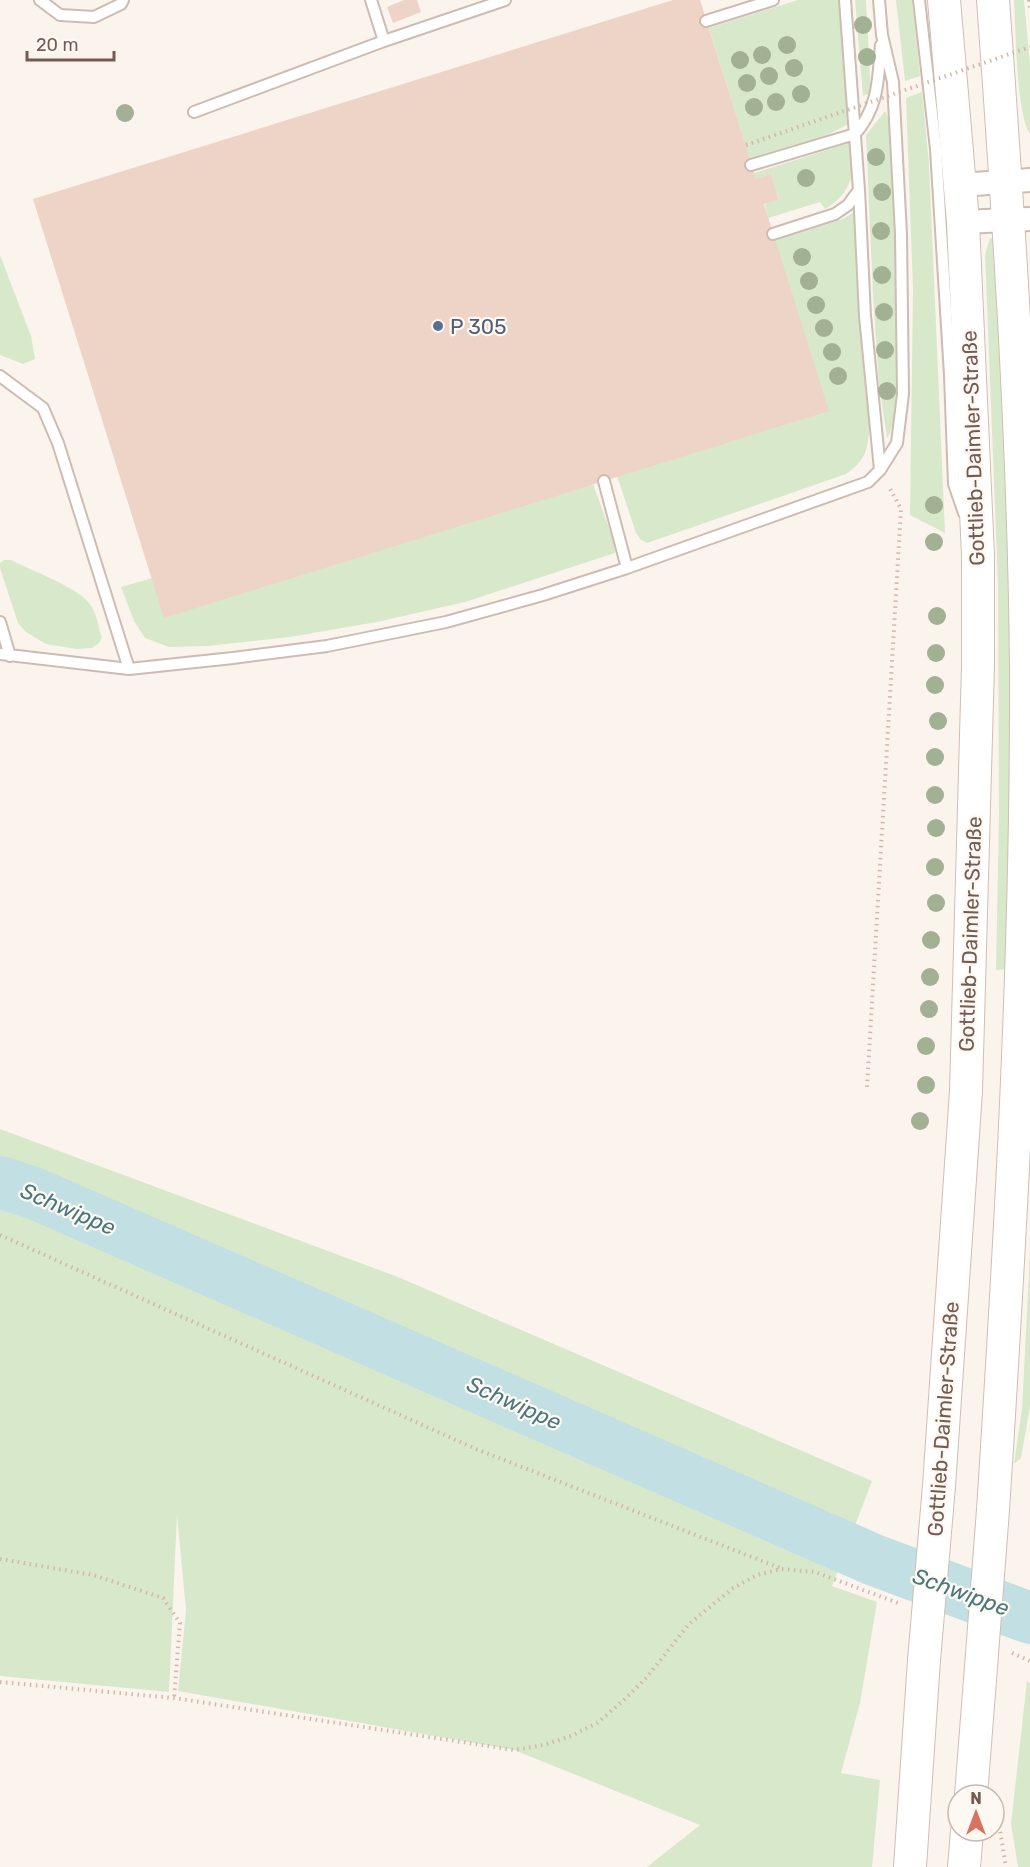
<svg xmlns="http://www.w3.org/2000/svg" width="1030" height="1867" viewBox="0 0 1030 1867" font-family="Rubik,sans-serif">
	<rect width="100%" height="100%" fill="#fbf4ec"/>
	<!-- green -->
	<path fill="#d8e8cb" d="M798,0H840L849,124L827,135L749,158L709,28Z
		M855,0H866L871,93L863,96Z
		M896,0H912L920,76L905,81Z
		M1014,0H1024L1030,65V134C1016,114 1016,28 1014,0Z
		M922,92L929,164L945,533L910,515L913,289L906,98Z
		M885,111L889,119C892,164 908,416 887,438L879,383L873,295L866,135Z
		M850,143C858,171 850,195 825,209L820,202L768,218L765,204L779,199L771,175L756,179L754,173Z
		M854,212L860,332L869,425C869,448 866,460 846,474L647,543L640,539L636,533L617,476L775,241L843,219Z
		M990,238H993L998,252L1010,588L1011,816L1008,969L996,970L999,817L998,585L986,278L985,255Z
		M0,255L31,336L35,359L23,364L0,355Z
		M593,484L616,547L615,553L465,602L377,622L290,637L207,646L169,647L145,638L134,621L121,587L152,578Z
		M4,560H11C30,570 77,587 89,603C97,612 98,627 102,638L99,643L92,648L77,649L46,644L26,632L18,623L0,568V563Z
		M0,1129L398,1277L872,1481L832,1586L877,1602L860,1703L841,1773L880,1780L872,1867H647L700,1825L514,1750L178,1691L186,1610L177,1514L169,1692L0,1676Z
		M1030,1253V1406L1021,1458L1014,1464L1022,1409Z
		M1027,1681L1030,1683V1867H1018L1011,1824Z"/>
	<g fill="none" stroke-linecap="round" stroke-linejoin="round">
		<!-- river -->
		<path stroke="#c2e0e3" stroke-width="52" d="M0,1182L36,1194L874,1560L1030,1618"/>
	</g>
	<!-- building -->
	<path fill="#edd4c6" d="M404,0H417L421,12L393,23L387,7Z
		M673,0H700L756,179L771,174L779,200L764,204L829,411L164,618L33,199Z"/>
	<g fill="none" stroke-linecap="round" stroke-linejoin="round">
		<defs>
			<path id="lane" d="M40,0L60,15L94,17L121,4L123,0
				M371,0L384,41
				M919,0L936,149L950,375L954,484L964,513
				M706,21L773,0
				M194,112L384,41L505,0
				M751,165L855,134C879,107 878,79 881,45
				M859,190L865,316L880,470
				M773,234L835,214L848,205L859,190L845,0
				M0,376L43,408L58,443L129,669
				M604,481L627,568
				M0,622L10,656
				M0,654L129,669L233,658L327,646L446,622L543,595L627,568L868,482L880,470L897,443L903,394L901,234L893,82L882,35L879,0"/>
			<path id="street" d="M960,185L1030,180
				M963,222L1030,219"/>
			<path id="secondary" d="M939,1486L966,1091L978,665V556L963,222L944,0
				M993,1510C1011,1230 1027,949 1026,668C1024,445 1009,222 993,0
				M971,1795L980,1680
				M910,1867L924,1660
				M964,1867L967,1831"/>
		</defs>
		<!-- lane casing -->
		<use href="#lane" stroke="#ccbcb2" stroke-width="14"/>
		<!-- street casing -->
		<use href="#street" stroke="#ccbcb2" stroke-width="26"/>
		<!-- secondary casing -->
		<use href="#secondary" stroke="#d1beb3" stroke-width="34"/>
		<!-- path -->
		<path stroke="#d3b7a9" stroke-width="4" stroke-dasharray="1.5 4.5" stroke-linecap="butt" d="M1029,0L1030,9
			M867,1087L901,509L889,487
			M0,1235L476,1449L780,1568
			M0,1559L93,1575L163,1598L180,1623L174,1698
			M1012,1653L1030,1661
			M0,1682L174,1698L514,1750L544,1745L571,1736L597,1723L623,1701L647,1677L689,1624L733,1588L757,1575L781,1569L815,1572L898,1603
			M998,1808V1818L1006,1867"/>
		<!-- lane -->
		<use href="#lane" stroke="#fff" stroke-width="10"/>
		<!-- street -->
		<use href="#street" stroke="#fff" stroke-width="22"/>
		<!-- secondary -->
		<use href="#secondary" stroke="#fff" stroke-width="32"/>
		<defs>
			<path id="secondary-bridge" d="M924,1660L939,1486
				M980,1680L993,1510"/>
		</defs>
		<!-- secondary-bridge casing -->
		<use href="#secondary-bridge" stroke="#d1beb3" stroke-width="34" stroke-linecap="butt"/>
		<!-- path-bridge -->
		<path stroke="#d3b7a9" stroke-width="4" stroke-dasharray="1.5 4.5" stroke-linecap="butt" d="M746,145L1030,47"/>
		<!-- secondary-bridge -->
		<use href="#secondary-bridge" stroke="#fff" stroke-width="32"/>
	</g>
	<!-- trees -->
	<g fill="#a2b093">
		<circle cx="863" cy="25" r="9"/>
		<circle cx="787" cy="45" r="9"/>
		<circle cx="762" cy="55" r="9"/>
		<circle cx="867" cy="57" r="9"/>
		<circle cx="740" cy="60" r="9"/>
		<circle cx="794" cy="68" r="9"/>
		<circle cx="769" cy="76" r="9"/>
		<circle cx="747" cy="83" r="9"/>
		<circle cx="801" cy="94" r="9"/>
		<circle cx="776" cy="102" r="9"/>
		<circle cx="754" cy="107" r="9"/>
		<circle cx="125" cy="113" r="9"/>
		<circle cx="876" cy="157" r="9"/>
		<circle cx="806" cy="178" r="9"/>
		<circle cx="882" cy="192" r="9"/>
		<circle cx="881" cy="231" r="9"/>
		<circle cx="802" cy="257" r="9"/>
		<circle cx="882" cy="275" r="9"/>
		<circle cx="809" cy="281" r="9"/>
		<circle cx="816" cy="305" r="9"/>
		<circle cx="884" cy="312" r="9"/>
		<circle cx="824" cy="328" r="9"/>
		<circle cx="885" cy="350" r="9"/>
		<circle cx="832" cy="352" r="9"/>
		<circle cx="838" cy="376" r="9"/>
		<circle cx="887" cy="391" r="9"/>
		<circle cx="934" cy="505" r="9"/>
		<circle cx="934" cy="542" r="9"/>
		<circle cx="937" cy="616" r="9"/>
		<circle cx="936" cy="653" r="9"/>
		<circle cx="935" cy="685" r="9"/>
		<circle cx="938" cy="721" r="9"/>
		<circle cx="935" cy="757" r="9"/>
		<circle cx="935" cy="795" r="9"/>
		<circle cx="936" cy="828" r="9"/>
		<circle cx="935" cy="867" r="9"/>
		<circle cx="936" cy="903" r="9"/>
		<circle cx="931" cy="940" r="9"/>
		<circle cx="930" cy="977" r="9"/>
		<circle cx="929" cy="1009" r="9"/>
		<circle cx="926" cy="1046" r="9"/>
		<circle cx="926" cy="1085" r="9"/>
		<circle cx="920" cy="1121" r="9"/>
	</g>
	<!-- markers -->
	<circle fill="#5c6f8a" stroke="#fef8f2" stroke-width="2" cx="438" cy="326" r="6"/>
	<g text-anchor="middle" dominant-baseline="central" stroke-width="4.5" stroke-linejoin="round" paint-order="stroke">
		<!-- service labels -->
		<g font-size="21" fill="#4e5e75" stroke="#fef8f2" text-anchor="start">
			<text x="450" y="326">P 305</text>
		</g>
		<!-- street labels -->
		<g font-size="21" fill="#745b51" stroke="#fef8f2">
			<text transform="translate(973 448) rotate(-92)">Gottlieb-Daimler-Straße</text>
			<text transform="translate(970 934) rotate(-88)">Gottlieb-Daimler-Straße</text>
			<text transform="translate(943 1419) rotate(-86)">Gottlieb-Daimler-Straße</text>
		</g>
		<!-- water labels -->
		<g font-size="22" font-style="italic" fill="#49777e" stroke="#fef8f2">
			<text transform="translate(68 1209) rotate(23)">Schwippe</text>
			<text transform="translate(514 1403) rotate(24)">Schwippe</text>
			<text transform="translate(961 1592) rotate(20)">Schwippe</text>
		</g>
	</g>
	<!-- north arrow -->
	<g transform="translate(976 1813)"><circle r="28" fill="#fef8f2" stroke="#c7b9b2" stroke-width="1.5"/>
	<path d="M0-4.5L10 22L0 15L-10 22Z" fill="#d7735e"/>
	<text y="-9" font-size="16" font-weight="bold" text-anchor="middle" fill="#745b51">N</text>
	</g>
	<!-- scale -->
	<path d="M27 51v9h87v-9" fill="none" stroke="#745b51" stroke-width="3"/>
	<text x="36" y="51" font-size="18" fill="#745b51" stroke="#fef8f2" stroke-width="4.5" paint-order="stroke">20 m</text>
</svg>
